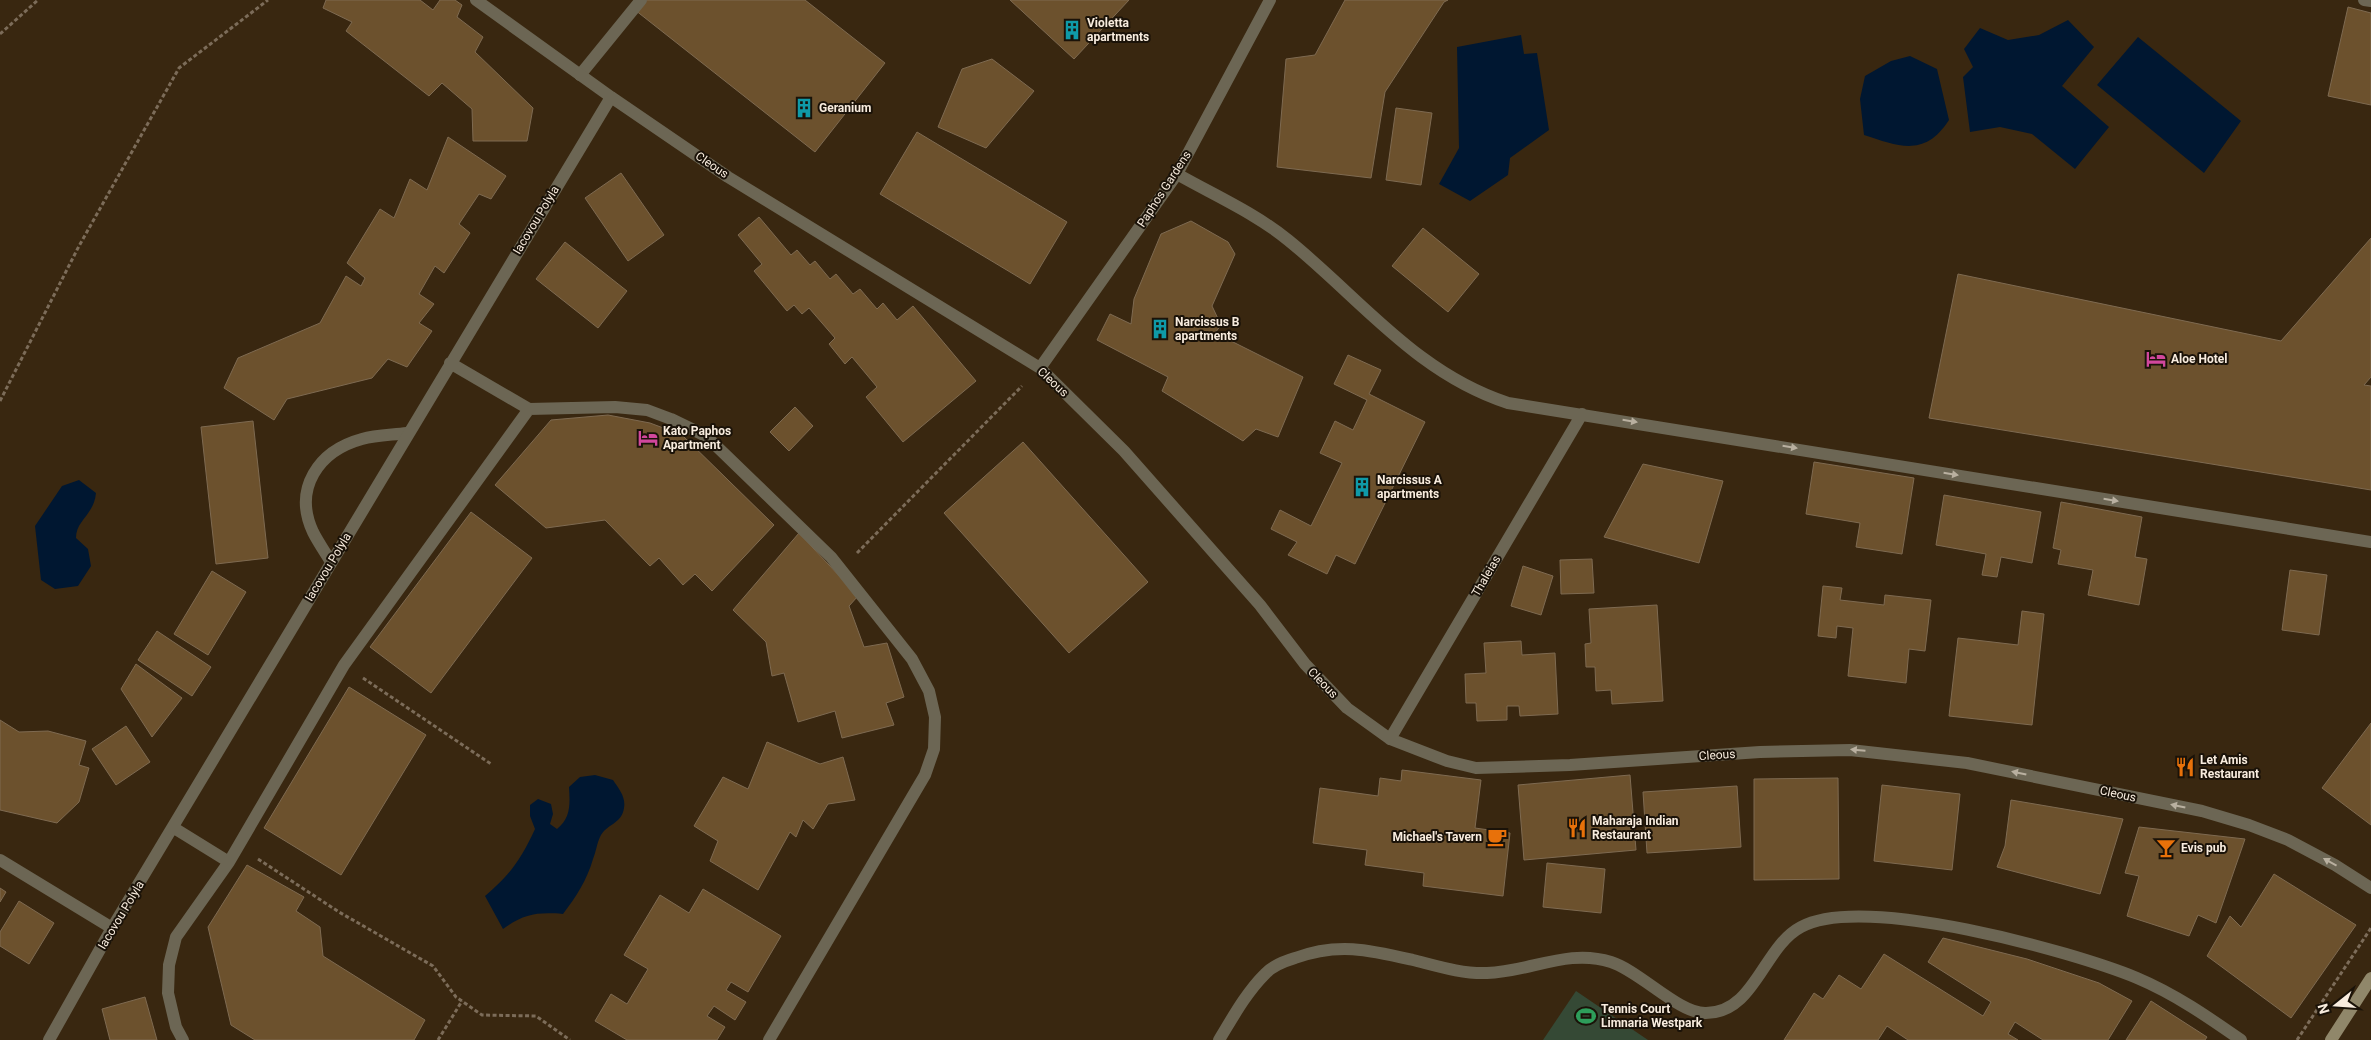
<svg xmlns="http://www.w3.org/2000/svg" width="2371" height="1040" viewBox="0 0 2371 1040" font-family="Roboto,sans-serif">
	<rect width="100%" height="100%" fill="#392710"/>
	<!-- green -->
	<path fill="#354935" d="M1576,991L1648,1040H1543Z"/>
	<!-- water -->
	<path fill="#001731" d="M2068,20L2094,47L2062,86L2109,127L2075,169L2032,134L2000,127L1970,132L1963,77L1973,67L1964,49L1980,28L2008,40L2039,35Z
		M1521,35L1524,54L1537,53L1549,130L1510,158L1508,175L1470,201L1439,184L1459,148L1457,47Z
		M2138,37L2241,121L2204,173L2097,85Z
		M1910,56L1937,69L1949,120C1925,157 1900,147 1864,135L1860,99L1865,76L1891,61Z
		M79,480L96,493C94,515 76,520 76,538L88,549L91,566L78,586L55,589L41,580L35,526L62,486Z
		M595,775L613,780C619,789 626,797 624,808C622,824 606,824 600,837C597,843 596,852 593,859C587,880 576,897 563,914C536,912 524,914 503,929L485,896C511,874 521,859 535,829L530,816V805L538,799L551,804L553,814L550,824L557,829C571,818 570,804 569,787L580,777Z"/>
	<!-- building -->
	<path fill="#6c512d" stroke="#7e6a51" d="M326,0H420L433,10L440,0H455L462,5L457,17L483,37L475,52L533,108L527,141H473L472,109L442,83L429,96L346,31L352,22L323,8Z
		M644,0H805L885,63L815,152L635,10Z
		M1010,0H1129L1074,59Z
		M1345,0H1448L1444,2L1385,92L1371,178L1277,167L1286,59L1315,55Z
		M2348,7L2371,13V105L2328,96Z
		M992,59L1034,91L986,148L938,127L962,69Z
		M1396,108L1432,113L1421,185L1386,180Z
		M917,132L1067,222L1030,284L880,194Z
		M448,137L506,176L491,199L479,194L459,224L470,233L444,273L435,266L419,294L434,304L419,323L432,331L407,367L388,359L372,378L287,399L274,420L224,388L238,358L320,323L346,276L361,286L365,278L347,263L380,209L394,218L410,179L427,190Z
		M621,173L664,235L628,261L585,198Z
		M759,217L791,255L797,250L810,265L815,261L830,279L836,274L853,294L860,289L877,309L883,303L897,320L913,306L976,381L903,442L866,397L877,387L852,357L845,364L829,344L835,338L809,308L802,314L794,305L787,311L754,271L762,264L738,235Z
		M1191,221L1228,242L1235,254L1212,306L1221,325L1215,333L1303,377L1278,437L1256,429L1243,441L1162,391L1168,377L1097,340L1110,314L1131,324L1134,299L1161,234Z
		M1423,228L1479,274L1448,312L1392,266Z
		M2371,238V377L2364,385L2371,386V490L1929,418L1958,274L2281,341Z
		M565,242L627,291L598,328L536,279Z
		M1348,355L1381,370L1369,394L1425,422L1355,564L1336,555L1327,574L1288,555L1297,542L1271,529L1280,510L1311,526L1342,463L1320,453L1335,421L1353,430L1367,400L1334,384Z
		M795,407L813,426L789,451L770,432Z
		M608,415L650,423L682,435L774,525L712,591L695,574L683,585L659,558L650,566L605,520L546,528L495,485L551,420Z
		M253,421L268,558L216,564L201,427Z
		M1023,442L1148,582L1069,653L944,513Z
		M1814,462L1914,478L1902,554L1856,547L1860,523L1806,514Z
		M1643,464L1723,481L1699,563L1604,537Z
		M1944,495L2041,512L2032,563L2001,557L1997,577L1982,575L1986,554L1936,545Z
		M2061,502L2142,517L2135,557L2147,559L2139,605L2088,595L2093,570L2058,564L2061,550L2053,548Z
		M471,512L532,558L431,693L370,647Z
		M799,533L858,596L849,606L864,647L887,643L904,697L886,703L894,725L842,738L835,711L798,722L784,673L772,676L766,642L733,610Z
		M1592,559L1594,593L1561,594L1560,560Z
		M1523,566L1553,576L1541,615L1511,606Z
		M2290,570L2327,575L2319,635L2282,630Z
		M212,571L246,592L208,655L174,634Z
		M1823,586L1842,588L1840,600L1884,605L1885,595L1931,600L1925,651L1909,649L1906,683L1848,676L1853,628L1837,626L1836,638L1818,636Z
		M1657,605L1663,701L1612,704L1611,690L1596,691L1595,667H1586L1585,644L1591,643L1589,609Z
		M2022,611L2044,614L2032,725L1949,716L1958,638L2018,645Z
		M157,631L211,667L192,696L138,660Z
		M1521,641L1522,655L1555,653L1558,714L1520,716L1519,706H1507V720L1477,721L1476,703H1466L1465,674L1486,673L1484,643Z
		M136,664L182,698L152,737L121,689Z
		M349,687L426,735L341,875L264,828Z
		M0,720L19,732L48,731L86,741L79,765L89,768L79,802L57,823L0,810Z
		M2371,723V825L2322,788Z
		M126,726L150,762L116,785L92,749Z
		M767,742L820,764L843,757L855,800L828,804L813,829L803,820L796,837L790,832L758,890L710,861L718,841L694,826L723,777L748,789Z
		M1402,770L1481,780L1475,828L1510,833L1503,896L1423,886L1424,873L1365,865L1367,850L1313,843L1320,788L1378,796L1380,778L1401,781Z
		M1630,775L1636,850L1524,860L1518,785Z
		M1838,778L1839,879L1754,880V779Z
		M1882,785L1960,794L1952,870L1874,861Z
		M1737,786L1741,847L1647,853L1643,792Z
		M2011,800L2123,819L2100,894L1997,867L2005,846Z
		M2139,827L2245,839L2216,923L2198,915L2189,936L2127,916L2139,876L2125,873Z
		M1547,863L1605,869L1601,913L1543,907Z
		M247,865L304,897L296,911L320,927L323,956L425,1020L414,1040H255L231,1025L208,927Z
		M2274,874L2356,925L2291,1018L2207,956L2230,916L2241,927Z
		M0,888L6,892L0,902Z
		M703,889L781,936L748,992L731,982L726,990L746,1002L735,1020L714,1006L707,1016L725,1027L717,1040H627L595,1021L611,994L627,1004L648,969L624,955L660,895L689,913Z
		M19,901L54,923L29,964L0,946V932Z
		M1943,938L2027,959L2099,983L2132,1001L2108,1040H2043L2015,1022L2008,1034L2018,1040H1908L1887,1026L1878,1040H1784L1814,993L1823,999L1839,975L1861,989L1884,954L1983,1016L1991,1002L1928,962Z
		M145,997L157,1040H110L102,1009Z
		M2151,1001L2207,1037L2205,1040H2126Z"/>
	<g fill="none" stroke-linecap="round" stroke-linejoin="round">
		<!-- path -->
		<path stroke="#7c6c59" stroke-width="3" stroke-dasharray="4 2.5" stroke-linecap="butt" d="M0,34L38,0
			M0,401L79,246L179,68L268,0
			M857,553L1022,386
			M363,678L491,764
			M258,859L339,912L433,966L456,997L482,1015L536,1016L570,1040
			M438,1040L462,1001
			M2297,1040L2371,928"/>
		<!-- service -->
		<path stroke="#6c6654" stroke-width="12" d="M580,75L641,0
			M331,562C325,552 318,542 313,532C293,489 318,451 362,439C376,435 392,435 407,433
			M1219,1040C1233,1017 1246,993 1265,974C1272,966 1285,961 1295,958C1338,942 1370,950 1413,960C1437,966 1462,974 1487,973C1530,972 1568,948 1611,962C1640,971 1679,1014 1706,1013C1755,1013 1763,947 1801,927C1863,893 2071,951 2137,978C2175,994 2208,1017 2241,1040"/>
		<!-- minor -->
		<path stroke="#6c6654" stroke-width="12" d="M476,0L611,97L728,177L1040,368L1124,451L1260,605L1305,664L1347,708L1390,739L1447,761L1476,768L1570,765L1760,752L1850,750L1967,763L2202,811L2249,825L2288,840L2335,865L2371,888
			M2364,0L2371,1
			M1177,174C1214,195 1255,213 1288,240C1361,299 1416,373 1508,403L2371,542
			M450,363L529,409
			M1040,368L1177,174L1270,0
			M1390,739L1582,414
			M174,828L229,862
			M0,860L112,928
			M49,1040L112,928L611,97
			M183,1040L176,1027L168,993L169,965L176,937L229,862L344,665L529,409L615,407L647,410L671,419L706,436L831,557L912,659L929,691L935,717L934,749L925,775L769,1040"/>
		<!-- secondary -->
		<path stroke="#90876a" stroke-width="12" d="M2331,1040L2371,978"/>
	</g>
	<!-- one-way arrows -->
	<defs><path id="oneway-solid" d="M-6-.8H1V-3.2L6.5 0L1 3.2V.8H-6Z" transform="scale(1.25)"/></defs>
	<g fill="#b9b0a0">
		<use href="#oneway-solid" transform="translate(1630 421) rotate(9)"/>
		<use href="#oneway-solid" transform="translate(1790 447) rotate(9)"/>
		<use href="#oneway-solid" transform="translate(1951 474) rotate(9)"/>
		<use href="#oneway-solid" transform="translate(2111 500) rotate(9)"/>
		<use href="#oneway-solid" transform="translate(1858 750) rotate(-175)"/>
		<use href="#oneway-solid" transform="translate(2019 773) rotate(-168)"/>
		<use href="#oneway-solid" transform="translate(2178 806) rotate(-168)"/>
		<use href="#oneway-solid" transform="translate(2330 862) rotate(-151)"/>
	</g>
	<!-- icons -->
	<defs>
		<symbol id="building-bare" viewBox="-9 -9 18 18"><path d="M-4-6H4V6H1V3H-1V6H-4ZM-2.5-4.3h1.7v1.8h-1.7ZM.8-4.3h1.7v1.8H.8ZM-2.5-1h1.7V.8h-1.7ZM.8-1h1.7V.8H.8Z" fill="#0f9aa8" stroke="#1a1208" stroke-width="2.5" paint-order="stroke"/></symbol>
		<symbol id="hotel-bare" viewBox="-9 -9 18 18"><path d="M-6-4.5h1.5V1H6V5H4.5V3h-9V5H-6ZM-4 0a1.8 1.8 0 1 1 3.6 0ZM.5 0V-2.5h3Q6-2.5 6 0Z" fill="#d1479c" stroke="#1a1208" stroke-width="2.5" paint-order="stroke"/></symbol>
		<symbol id="restaurant-bare" viewBox="-9 -9 18 18"><path d="M-5-6h1v4h1v-4h1v4h1v-4h1v5L-1.5 .5V6h-2V.5L-5-1ZM5-6V6H3V1.5H1.5Q1.5-4 5-6Z" fill="#e8710a" stroke="#1a1208" stroke-width="2.5" paint-order="stroke"/></symbol>
		<symbol id="cafe-bare" viewBox="-9 -9 18 18"><path d="M-5.5-4.5H6V0H3Q3 3.5 0 3.5H-2.5Q-5.5 3.5-5.5 0ZM3-3.2v2h1.7v-2ZM-6 4.5H4V6H-6Z" fill="#e8710a" stroke="#1a1208" stroke-width="2.5" paint-order="stroke"/></symbol>
		<symbol id="bar-bare" viewBox="-9 -9 18 18"><path d="M-6-5H6L.8 .8V4.5H3.5V6h-7V4.5H-.8V.8Z" fill="#e8710a" stroke="#1a1208" stroke-width="2.5" paint-order="stroke"/></symbol>
		<symbol id="stadium-bare" viewBox="-9 -9 18 18"><path d="M0-5a6.5 5 0 1 0 0 10a6.5 5 0 1 0 0-10ZM-3.5-1.8h7v3.6h-7Z" fill="#2e9e5b" stroke="#1a1208" stroke-width="2.5" paint-order="stroke"/></symbol>
	</defs>
	<g fill-rule="evenodd">
		<use href="#building-bare" x="1058" y="16" width="28" height="28"/>
		<use href="#building-bare" x="790" y="94" width="28" height="28"/>
		<use href="#building-bare" x="1146" y="315" width="28" height="28"/>
		<use href="#hotel-bare" x="2142" y="345" width="28" height="28"/>
		<use href="#hotel-bare" x="634" y="424" width="28" height="28"/>
		<use href="#building-bare" x="1348" y="473" width="28" height="28"/>
		<use href="#restaurant-bare" x="2171" y="753" width="28" height="28"/>
		<use href="#restaurant-bare" x="1563" y="814" width="28" height="28"/>
		<use href="#cafe-bare" x="1483" y="823" width="28" height="28"/>
		<use href="#bar-bare" x="2152" y="834" width="28" height="28"/>
		<use href="#stadium-bare" x="1572" y="1002" width="28" height="28"/>
	</g>
	<g text-anchor="middle" dominant-baseline="central" stroke-width="4" stroke-linejoin="round" paint-order="stroke">
		<!-- poi labels -->
		<g font-size="12" font-weight="bold" fill="#f8ecde" stroke="#1a1208" text-anchor="start">
			<text x="1087" y="23">Violetta<tspan x="1087" dy="14">apartments</tspan></text>
			<text x="819" y="108">Geranium</text>
			<text x="1175" y="322">Narcissus B<tspan x="1175" dy="14">apartments</tspan></text>
			<text x="2171" y="359">Aloe Hotel</text>
			<text x="663" y="431">Kato Paphos<tspan x="663" dy="14">Apartment</tspan></text>
			<text x="1377" y="480">Narcissus A<tspan x="1377" dy="14">apartments</tspan></text>
			<text x="2200" y="760">Let Amis<tspan x="2200" dy="14">Restaurant</tspan></text>
			<text x="1592" y="821">Maharaja Indian<tspan x="1592" dy="14">Restaurant</tspan></text>
			<text x="1482" y="837" text-anchor="end">Michael's Tavern</text>
			<text x="2181" y="848">Evis pub</text>
			<text x="1601" y="1009">Tennis Court<tspan x="1601" dy="14">Limnaria Westpark</tspan></text>
		</g>
		<!-- street labels -->
		<g font-size="12" fill="#f8ecde" stroke="#1a1208">
			<text transform="translate(712 165) rotate(34)">Cleous</text>
			<text transform="translate(1164 189) rotate(-57)">Paphos Gardens</text>
			<text transform="translate(536 220) rotate(-59)">Iacovou Polyla</text>
			<text transform="translate(1053 382) rotate(43)">Cleous</text>
			<text transform="translate(328 567) rotate(-59)">Iacovou Polyla</text>
			<text transform="translate(1486 576) rotate(-60)">Thaleias</text>
			<text transform="translate(1323 683) rotate(46)">Cleous</text>
			<text transform="translate(1717 755) rotate(-4)">Cleous</text>
			<text transform="translate(2118 794) rotate(12)">Cleous</text>
			<text transform="translate(121 915) rotate(-59)">Iacovou Polyla</text>
		</g>
	</g>
	<!-- north arrow -->
	<g transform="translate(2336 1005) rotate(253)" stroke="#1a1208" stroke-width="4" paint-order="stroke">
	<path d="M0-4L9 19L0 12L-9 19Z" fill="#f8ecde"/>
	<text y="-8" font-size="14" font-weight="bold" text-anchor="middle" fill="#f8ecde">N</text>
	</g>
</svg>
